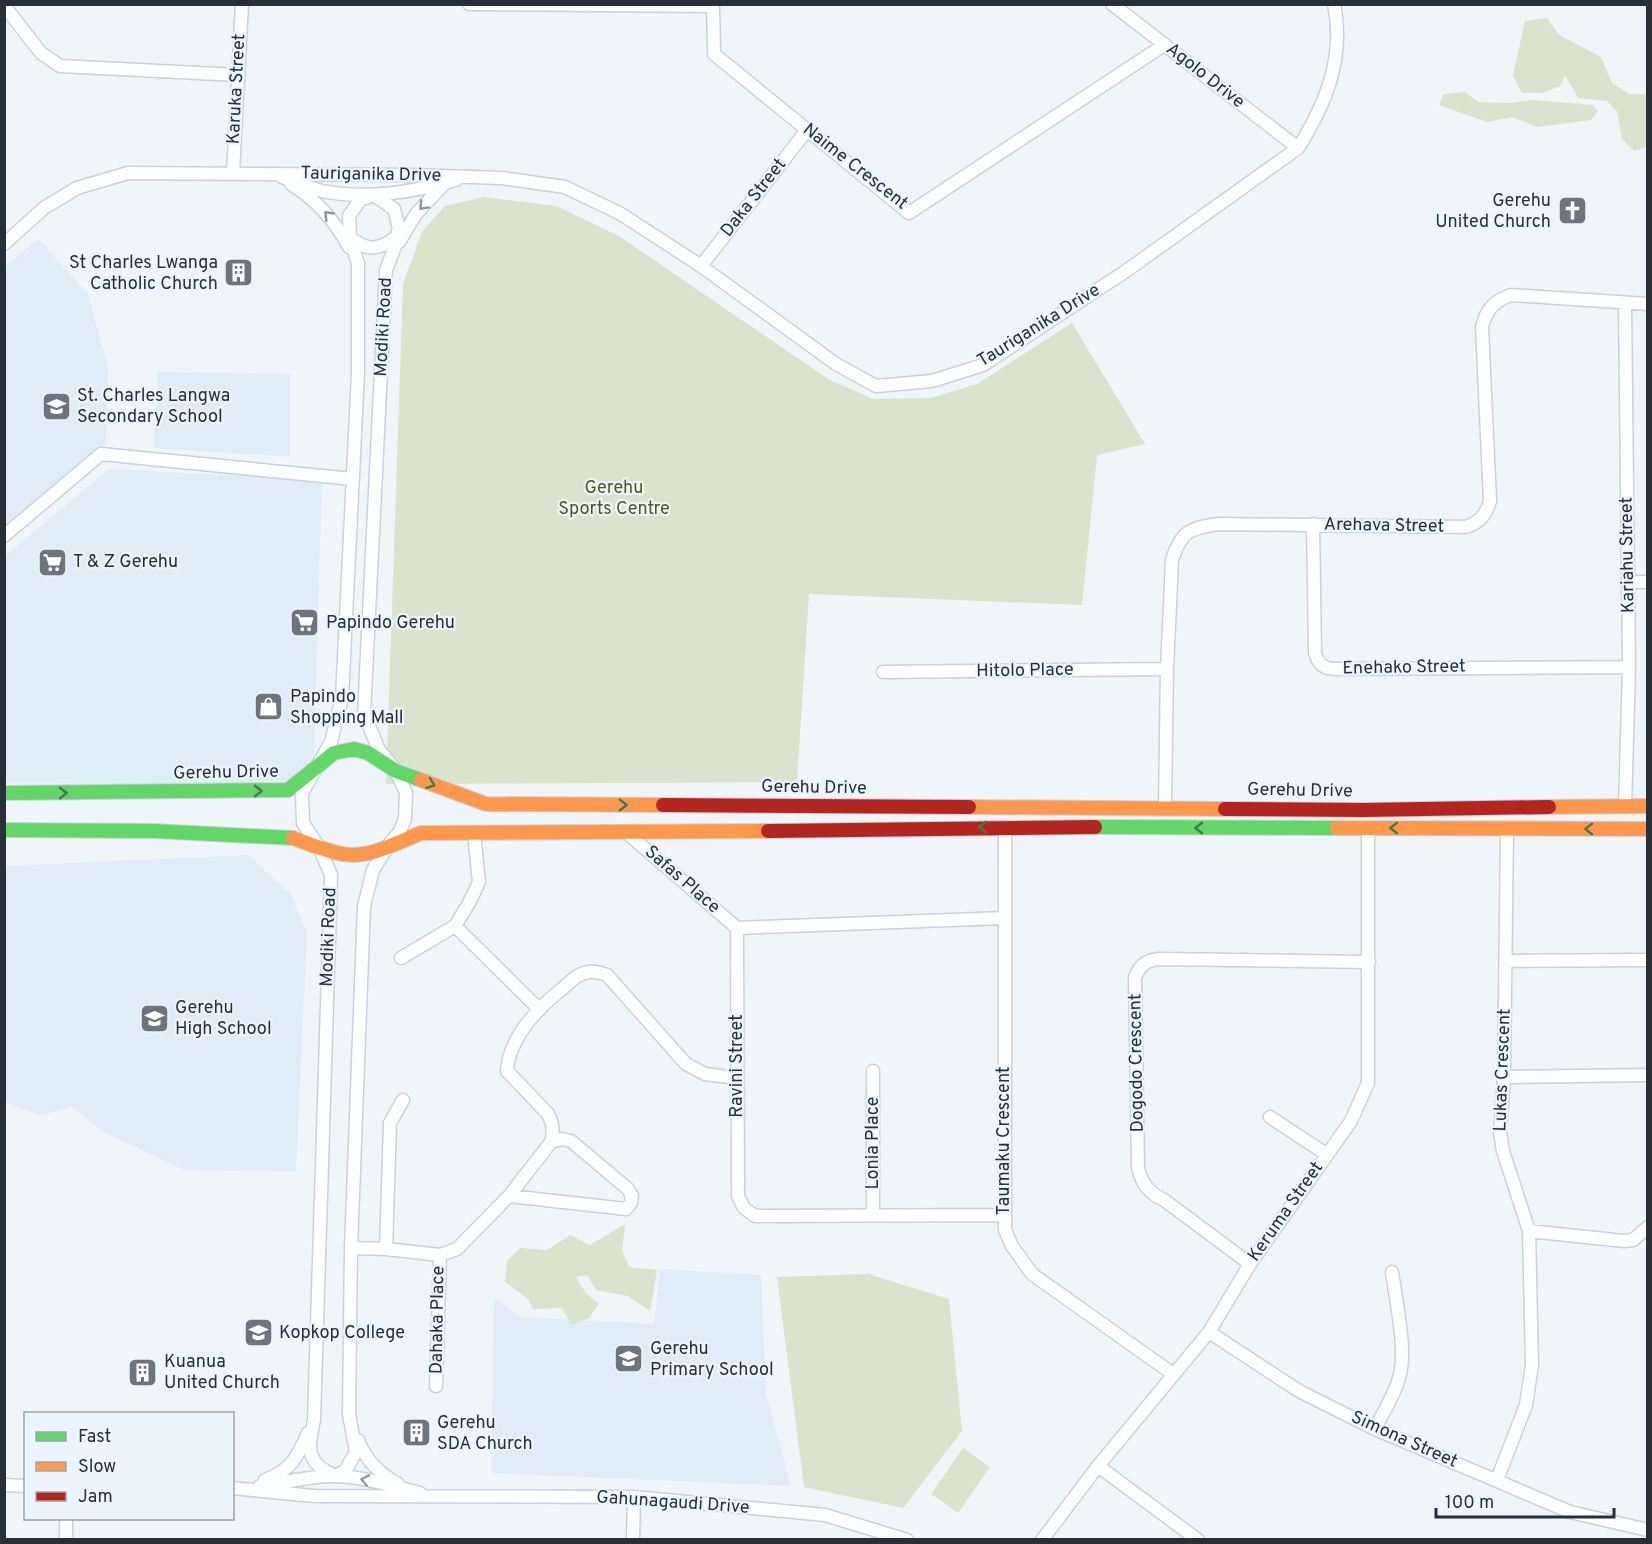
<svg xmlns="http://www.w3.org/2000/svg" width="1652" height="1544" viewBox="0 0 1652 1544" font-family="Overpass,sans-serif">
	<rect width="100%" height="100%" fill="#f0f5fa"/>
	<!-- built -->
	<path fill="#e0ecf8" d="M38,238L88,294L108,368L106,444L5,528L4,268Z
		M158,372L290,374V457L154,448Z
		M109,469L322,480L313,785L5,783V556Z
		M248,855L290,893L307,933L296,1171L184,1170L102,1131L72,1106L41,1116L5,1102V866Z
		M660,1269L761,1275L766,1394L791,1486L491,1473L494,1297L520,1317L654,1324Z"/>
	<!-- green -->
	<path fill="#d8e4cb" d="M1547,18L1559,35L1601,57L1612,83L1629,94H1647V147L1634,151L1622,139L1617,111L1607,101L1578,98L1565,75L1561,86L1541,93H1522L1513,76L1525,21Z
		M1465,92L1478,102L1511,103L1533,100L1593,105L1598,111L1591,120L1537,127L1512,117L1487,122L1439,105L1444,94Z
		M483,197L556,206L619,236L828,379L873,399L931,398L977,384L1072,323L1145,444L1097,455L1082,605L809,594L797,782L386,784L403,284L422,232L445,206Z
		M625,1224L622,1251L629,1267L657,1270L650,1311L628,1296L596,1290L587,1275L576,1277L586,1293L599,1304L589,1318L571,1325L562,1308L533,1309L528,1299L505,1282L507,1261L520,1248L547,1250L570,1235L590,1245Z
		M868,1274L949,1299L962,1431L903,1508L804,1487L777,1277Z
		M963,1448L990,1467L958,1513L931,1494Z"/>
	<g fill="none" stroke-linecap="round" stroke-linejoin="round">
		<defs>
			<path id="street" d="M469,4L713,6
				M713,4L714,54L909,213L1164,45
				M1112,4L1298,148
				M6,8L41,53L60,66L238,75
				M233,173L242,4
				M282,177C295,182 309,188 322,191C367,200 413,192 456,180
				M291,184C317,200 335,221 349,247
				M374,195L394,209L399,228L393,252L386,270L364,714L379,750L396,771L406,793L405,819L399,833L390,843L373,870L364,906L351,1248L349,1414L356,1452L345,1471L335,1476C305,1462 308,1449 314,1420L331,875L320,849L303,823L302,793L331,742L342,698L358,373V264L350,237L349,216L360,200Z
				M350,237C366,252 381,250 397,236
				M399,242L416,214L443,185
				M4,244L44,208L77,188L128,173L411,175L502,178L565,187L621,214L701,266L836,364L876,386L932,381L983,365L1126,271L1298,148C1326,104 1345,57 1334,4
				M701,266L807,130
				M1313,524L1315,653C1318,664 1324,669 1335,669L1629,667
				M4,536L101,454L353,479
				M1629,582H1648
				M883,672L1167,669
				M1625,807L1629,667L1625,304
				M1165,808L1167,669L1172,560C1181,531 1190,528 1219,524L1466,527C1480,522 1486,515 1490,501L1482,327C1486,310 1494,301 1511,295L1648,304
				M1005,827V1230L1012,1246L1032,1274L1173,1374
				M627,833L737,928
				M1004,918L737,928L738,1196L744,1208L755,1216L1004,1215
				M455,926L538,1008
				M401,958L455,926L469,903L479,882L474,833
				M1506,961L1648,960
				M1504,1077L1648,1075
				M1270,1117L1326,1154
				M509,1196L626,1209L631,1203L632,1196L628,1189L571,1141L562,1139L551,1142
				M873,1214V1071
				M1529,1231L1624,1241L1633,1240L1648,1227
				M351,1248L386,1249L440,1255L457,1249L509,1196L551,1142C554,1132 553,1123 548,1114L507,1071C509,1037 537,1009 562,989C570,982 578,973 589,972C595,971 601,973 607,975L686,1064L705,1074L737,1078
				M386,1249L390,1123L403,1100
				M1250,1264L1164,1200C1149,1193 1142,1184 1138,1168L1135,978C1139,966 1146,960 1159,959L1369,962
				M1209,1332L1299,1391L1375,1429L1570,1512L1648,1530
				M436,1386L440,1255
				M1375,1429C1384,1410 1398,1390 1401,1369C1405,1342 1396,1300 1392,1272
				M358,1440C365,1459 380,1474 398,1484
				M1098,1466L1198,1540
				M265,1480C291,1471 298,1456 308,1433
				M1497,1480L1526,1405L1532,1365L1529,1231L1503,1151L1500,1132L1504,1077L1507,829
				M4,1485L26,1486
				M260,1486C285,1483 308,1476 333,1476C362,1476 392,1486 420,1493
				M232,1488L314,1496L634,1497L825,1515L907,1540
				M66,1540V1518
				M633,1540L634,1497
				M1042,1540L1098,1466L1209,1332L1250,1264L1351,1121L1368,1083V828"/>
			<path id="fast" d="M4,793L288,790L334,753L354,749L368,753L396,771L421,780
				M1095,827L1337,828
				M4,830L154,831L293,838"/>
			<path id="slow" d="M421,780L486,804L663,805
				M969,807L1225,809
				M1549,807L1648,806
				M1337,828L1648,829
				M293,838C310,844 325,851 343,854C369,859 398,842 421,833L768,831"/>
			<path id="jam" d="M663,805L969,807
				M1225,809L1364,810L1549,807
				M768,831L1095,827"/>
		</defs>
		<!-- street casing -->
		<use href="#street" stroke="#cbd2d9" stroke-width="15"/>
		<!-- fast casing -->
		<use href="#fast" stroke="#cbd2d9" stroke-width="16"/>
		<!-- slow casing -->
		<use href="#slow" stroke="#cbd2d9" stroke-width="16"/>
		<!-- jam casing -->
		<use href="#jam" stroke="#cbd2d9" stroke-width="16"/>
		<!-- street -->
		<use href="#street" stroke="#fdfefe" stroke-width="12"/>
		<!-- fast -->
		<use href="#fast" stroke="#63d668" stroke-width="14"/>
		<!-- slow -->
		<use href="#slow" stroke="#ff974d" stroke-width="14"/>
		<!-- jam -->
		<use href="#jam" stroke="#b3261e" stroke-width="14"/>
	</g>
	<!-- one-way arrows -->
	<defs><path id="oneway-chevron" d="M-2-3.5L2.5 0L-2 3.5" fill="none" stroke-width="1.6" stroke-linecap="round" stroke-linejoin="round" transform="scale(1.5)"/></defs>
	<g stroke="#92969b">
		<use href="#oneway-chevron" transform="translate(423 206) rotate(133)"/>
		<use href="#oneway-chevron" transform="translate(328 215) rotate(-134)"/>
		<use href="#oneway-chevron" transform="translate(365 1480) rotate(-169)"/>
	</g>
	<g stroke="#427a4e">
		<use href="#oneway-chevron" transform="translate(431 784) rotate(20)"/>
		<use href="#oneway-chevron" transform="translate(258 791) rotate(-1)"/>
		<use href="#oneway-chevron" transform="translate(63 793) rotate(-1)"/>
		<use href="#oneway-chevron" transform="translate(623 805)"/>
		<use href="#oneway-chevron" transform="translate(983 827) rotate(179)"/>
		<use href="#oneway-chevron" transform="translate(1199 828) rotate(-180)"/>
		<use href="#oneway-chevron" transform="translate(1394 828) rotate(-180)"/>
		<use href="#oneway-chevron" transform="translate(1589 829) rotate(-180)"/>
	</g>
	<!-- icons -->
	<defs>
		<symbol id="church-square" viewBox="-11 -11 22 22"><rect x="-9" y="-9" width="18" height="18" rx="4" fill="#6d747c" stroke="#ecf4fe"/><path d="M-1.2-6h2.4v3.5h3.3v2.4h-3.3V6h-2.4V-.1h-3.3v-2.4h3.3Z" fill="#fff"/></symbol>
		<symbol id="building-square" viewBox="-11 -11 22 22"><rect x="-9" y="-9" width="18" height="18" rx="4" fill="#6d747c" stroke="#ecf4fe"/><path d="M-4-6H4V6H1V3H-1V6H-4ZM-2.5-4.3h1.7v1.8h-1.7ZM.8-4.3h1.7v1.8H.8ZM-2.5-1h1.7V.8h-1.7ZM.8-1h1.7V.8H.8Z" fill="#fff"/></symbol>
		<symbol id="school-square" viewBox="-11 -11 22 22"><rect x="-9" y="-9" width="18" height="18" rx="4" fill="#6d747c" stroke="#ecf4fe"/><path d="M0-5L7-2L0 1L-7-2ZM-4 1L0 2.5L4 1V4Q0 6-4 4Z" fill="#fff"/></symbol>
		<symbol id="supermarket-square" viewBox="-11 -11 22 22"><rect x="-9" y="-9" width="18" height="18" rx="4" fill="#6d747c" stroke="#ecf4fe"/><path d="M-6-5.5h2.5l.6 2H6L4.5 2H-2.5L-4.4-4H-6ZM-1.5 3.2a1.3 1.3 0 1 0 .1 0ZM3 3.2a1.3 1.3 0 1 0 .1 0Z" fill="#fff"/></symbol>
		<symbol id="shop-square" viewBox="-11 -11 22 22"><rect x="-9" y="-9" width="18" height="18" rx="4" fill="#6d747c" stroke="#ecf4fe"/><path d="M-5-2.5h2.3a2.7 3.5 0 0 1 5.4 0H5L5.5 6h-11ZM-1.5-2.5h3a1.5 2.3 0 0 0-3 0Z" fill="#fff"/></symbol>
		<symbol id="university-square" viewBox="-11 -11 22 22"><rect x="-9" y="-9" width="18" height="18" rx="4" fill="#6d747c" stroke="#ecf4fe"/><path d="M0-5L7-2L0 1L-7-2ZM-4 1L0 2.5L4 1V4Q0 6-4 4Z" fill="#fff"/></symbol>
	</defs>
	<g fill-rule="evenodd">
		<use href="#church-square" x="1556" y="194" width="33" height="33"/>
		<use href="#building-square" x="222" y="256" width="33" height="33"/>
		<use href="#school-square" x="40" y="390" width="33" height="33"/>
		<use href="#supermarket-square" x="36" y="546" width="33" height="33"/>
		<use href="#supermarket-square" x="288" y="606" width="33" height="33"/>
		<use href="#shop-square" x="252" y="690" width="33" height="33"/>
		<use href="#school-square" x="138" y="1002" width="33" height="33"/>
		<use href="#university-square" x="242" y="1316" width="33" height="33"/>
		<use href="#school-square" x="612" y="1342" width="33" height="33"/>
		<use href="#building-square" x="126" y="1356" width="33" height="33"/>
		<use href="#building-square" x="400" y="1416" width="33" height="33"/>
	</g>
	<g text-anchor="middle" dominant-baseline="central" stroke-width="4.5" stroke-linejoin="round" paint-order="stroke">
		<!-- street labels -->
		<g font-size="18" fill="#272f38" stroke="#ecf4fe">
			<text transform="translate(1205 76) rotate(38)">Agolo Drive</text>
			<text transform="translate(237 89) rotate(-87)">Karuka Street</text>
			<text transform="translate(855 167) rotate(38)">Naime Crescent</text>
			<text transform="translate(371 175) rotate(1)">Tauriganika Drive</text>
			<text transform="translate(754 198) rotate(-52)">Daka Street</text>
			<text transform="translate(1039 326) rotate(-32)">Tauriganika Drive</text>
			<text transform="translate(384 327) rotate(-87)">Modiki Road</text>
			<text transform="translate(1384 526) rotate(1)">Arehava Street</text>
			<text transform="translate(1628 555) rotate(-91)">Kariahu Street</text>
			<text transform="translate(1404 668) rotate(-1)">Enehako Street</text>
			<text transform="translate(1025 671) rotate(-1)">Hitolo Place</text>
			<text transform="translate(226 773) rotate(-1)">Gerehu Drive</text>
			<text transform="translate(814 788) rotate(1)">Gerehu Drive</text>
			<text transform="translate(1300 791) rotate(1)">Gerehu Drive</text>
			<text transform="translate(682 880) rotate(41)">Safas Place</text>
			<text transform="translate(329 937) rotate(-88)">Modiki Road</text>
			<text transform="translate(1137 1063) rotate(-91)">Dogodo Crescent</text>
			<text transform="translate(737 1066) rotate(-90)">Ravini Street</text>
			<text transform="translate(1503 1070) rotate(-88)">Lukas Crescent</text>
			<text transform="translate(1004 1141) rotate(-90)">Taumaku Crescent</text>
			<text transform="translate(873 1143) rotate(-90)">Lonia Place</text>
			<text transform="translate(1286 1212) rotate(-55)">Keruma Street</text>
			<text transform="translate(438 1320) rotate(-89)">Dahaka Place</text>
			<text transform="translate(1404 1440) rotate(24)">Simona Street</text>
			<text transform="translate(673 1503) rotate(4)">Gahunagaudi Drive</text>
		</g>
		<!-- poi labels -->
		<g font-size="18" fill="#272f38" stroke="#ecf4fe" text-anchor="start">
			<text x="1551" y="201" text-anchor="end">Gerehu<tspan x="1551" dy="21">United Church</tspan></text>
			<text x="218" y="263" text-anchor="end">St Charles Lwanga<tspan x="218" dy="21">Catholic Church</tspan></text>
			<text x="77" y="396">St. Charles Langwa<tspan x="77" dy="21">Secondary School</tspan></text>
			<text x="73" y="562">T &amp; Z Gerehu</text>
			<text x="326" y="623">Papindo Gerehu</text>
			<text x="290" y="697">Papindo<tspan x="290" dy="21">Shopping Mall</tspan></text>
			<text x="175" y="1008">Gerehu<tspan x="175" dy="21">High School</tspan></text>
			<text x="279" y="1333">Kopkop College</text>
			<text x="650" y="1349">Gerehu<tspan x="650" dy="21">Primary School</tspan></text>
			<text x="164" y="1362">Kuanua<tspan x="164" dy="21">United Church</tspan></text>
			<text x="437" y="1423">Gerehu<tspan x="437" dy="21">SDA Church</tspan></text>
		</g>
		<!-- park labels -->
		<g font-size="18" fill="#4a5e0d" stroke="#ecf4fe">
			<text x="614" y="488">Gerehu<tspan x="614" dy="21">Sports Centre</tspan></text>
		</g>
	</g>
	<!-- border -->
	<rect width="1652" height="1544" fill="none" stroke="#272f38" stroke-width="12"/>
	<!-- legend -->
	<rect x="24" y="1412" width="210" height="108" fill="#ecf4fe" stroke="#9da5af" stroke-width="1.5"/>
	<rect x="36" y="1432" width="30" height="9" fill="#63d668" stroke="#9da5af" stroke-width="1.5"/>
	<text x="78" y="1442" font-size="18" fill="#272f38">Fast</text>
	<rect x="36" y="1462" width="30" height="9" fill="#ff974d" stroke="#9da5af" stroke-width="1.5"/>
	<text x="78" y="1472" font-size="18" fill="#272f38">Slow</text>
	<rect x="36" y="1492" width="30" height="9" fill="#b3261e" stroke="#9da5af" stroke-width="1.5"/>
	<text x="78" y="1502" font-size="18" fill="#272f38">Jam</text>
	<!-- scale -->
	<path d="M1436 1508v9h178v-9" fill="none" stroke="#272f38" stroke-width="3"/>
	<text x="1445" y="1508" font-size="18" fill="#272f38" stroke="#ecf4fe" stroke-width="4.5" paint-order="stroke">100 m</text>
</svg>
